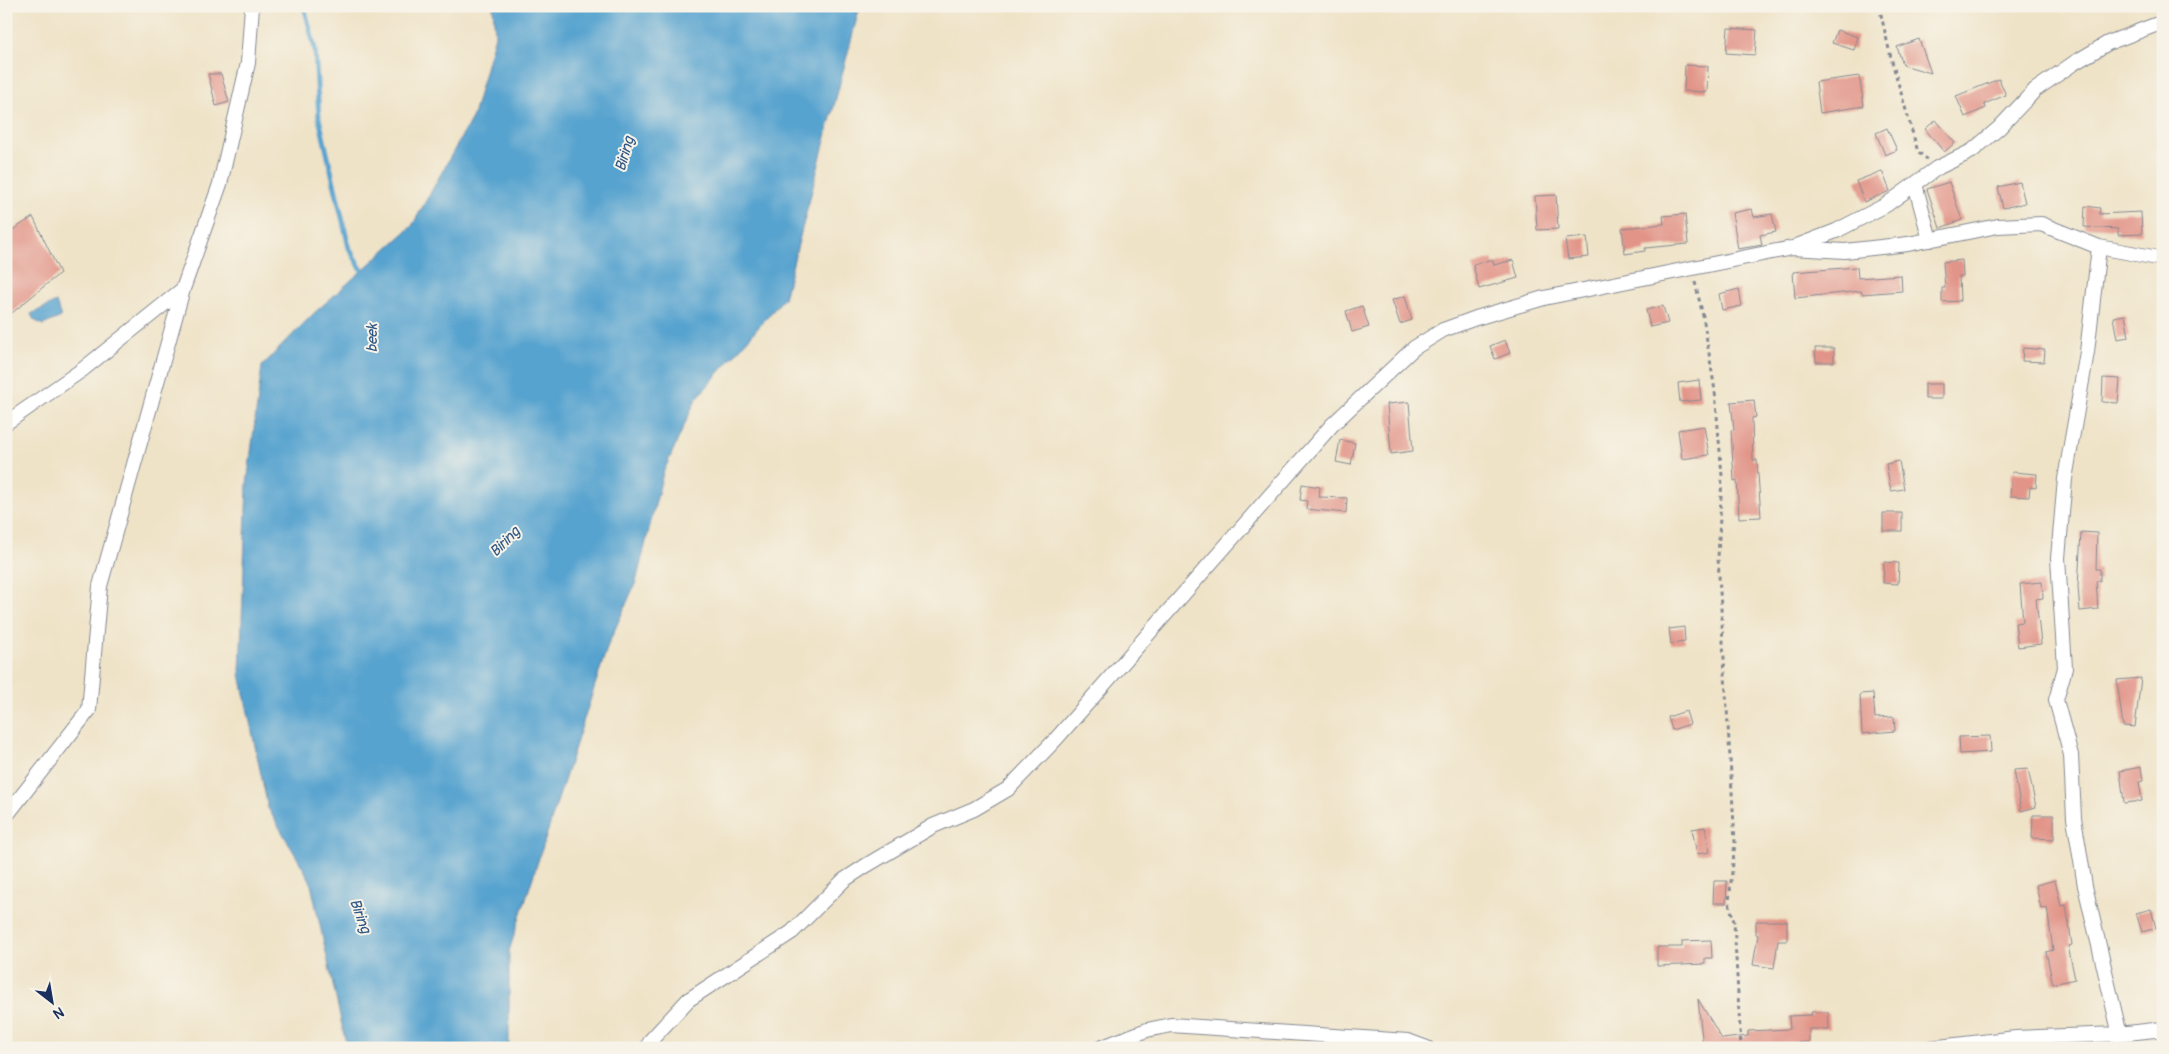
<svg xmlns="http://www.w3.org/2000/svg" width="2169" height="1054" viewBox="0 0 2169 1054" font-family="Pangolin,sans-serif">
	<rect width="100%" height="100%" fill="#f7f3e8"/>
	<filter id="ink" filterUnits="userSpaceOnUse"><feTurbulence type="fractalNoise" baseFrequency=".02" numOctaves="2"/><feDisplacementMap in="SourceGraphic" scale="10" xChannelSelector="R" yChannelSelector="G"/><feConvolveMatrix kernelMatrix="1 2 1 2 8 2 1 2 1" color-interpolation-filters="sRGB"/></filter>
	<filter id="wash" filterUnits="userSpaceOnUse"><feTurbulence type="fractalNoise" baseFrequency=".0096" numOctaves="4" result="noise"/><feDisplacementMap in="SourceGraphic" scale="20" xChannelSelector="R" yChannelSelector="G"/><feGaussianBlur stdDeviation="1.12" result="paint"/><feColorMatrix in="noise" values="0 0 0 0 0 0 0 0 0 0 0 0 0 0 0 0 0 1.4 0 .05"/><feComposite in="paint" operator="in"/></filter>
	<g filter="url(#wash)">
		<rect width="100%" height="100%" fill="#efe3c7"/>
		<!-- water -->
		<path fill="#56a3cf" stroke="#386996" d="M493,6H860L784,298L696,399L663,473L636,582L608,645L509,951V1048H347L310,880L268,808L240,674L247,484L262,366L312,315L412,226L473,116L495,35Z
			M56,302L61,317L43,325L34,320L31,314Z"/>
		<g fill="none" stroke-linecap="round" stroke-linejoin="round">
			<!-- stream -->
			<path stroke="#56a3cf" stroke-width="5" d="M304,6L315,49L319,118L349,248L364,274"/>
		</g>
		<g id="blocks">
			<!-- building -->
			<path fill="#e29488" d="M1728,28L1757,30L1755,55L1726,53Z
				M1837,30L1858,37L1854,50L1832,43Z
				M1919,39L1931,73L1903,65L1897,47Z
				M1685,65L1708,66L1707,92L1684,91Z
				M208,74H221L229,102L216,106Z
				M1859,76L1864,106L1820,113L1816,82Z
				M1999,79L2006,95L1984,104L1986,108L1965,117L1956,96Z
				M1936,120L1955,143L1944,152L1925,129Z
				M1887,128L1897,150L1885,155L1876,133Z
				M1882,171L1890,191L1864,202L1856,181Z
				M1949,182L1962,220L1940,228L1927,189Z
				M2020,182L2025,203L2003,208L1998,187Z
				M1556,195L1558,229L1537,230L1535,196Z
				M2085,206L2100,208L2099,214L2141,212L2142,234L2118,235V229L2084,227Z
				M1752,209L1754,217L1772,214L1776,232L1760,235L1762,245L1738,249L1732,213Z
				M1685,214L1688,244L1645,248V251L1625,254L1622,228L1664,224L1663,216Z
				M33,217L60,273L6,318V234Z
				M1587,237L1589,257L1568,259L1565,239Z
				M1492,259L1494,265L1513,260L1518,278L1479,289L1473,265Z
				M1962,260L1963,276H1959L1960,301L1942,302V288H1945L1943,262Z
				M1857,267L1858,278L1901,275L1902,291L1862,294L1861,291L1795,298L1793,272Z
				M1739,289L1742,306L1722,310L1719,294Z
				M1405,296L1412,320L1400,324L1392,300Z
				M1362,306L1369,327L1352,332L1346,311Z
				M1663,306L1668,323L1650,327L1646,310Z
				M2125,315L2129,337L2117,339L2113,317Z
				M1505,340L1510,353L1495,359L1490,346Z
				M1815,348H1834V362H1816Z
				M2023,348L2045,350L2044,362L2022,361Z
				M2103,378L2120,379L2118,403L2102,402Z
				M1699,380L1701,400L1680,402L1678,383Z
				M1925,384H1942V399H1925Z
				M1754,400L1756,417L1752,418L1753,460H1757L1761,517L1739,518L1737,480L1734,481L1731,430H1734L1731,402Z
				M1409,402L1413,451L1391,454L1387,404Z
				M1704,426L1709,455L1682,459L1678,430Z
				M1340,440L1355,443L1351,465L1336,462Z
				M1899,461L1904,489L1891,491L1886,464Z
				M2012,472L2037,474L2036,488L2030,487L2029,497L2010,496Z
				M1302,484L1320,487L1319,497L1347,498L1346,513L1306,509L1307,501L1300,500Z
				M1883,513H1902V531H1883Z
				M2081,532L2097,533L2096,569H2100V581H2096L2098,609L2080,611L2078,587Z
				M1884,562L1899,563L1898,584L1883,583Z
				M2042,582L2043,598L2036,599L2041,644L2018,647L2015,623L2023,622L2020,584Z
				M1684,627L1685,642L1671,644L1669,629Z
				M2141,678L2135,727L2123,726L2117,680Z
				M1873,693L1875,718L1894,717L1895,731L1862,734L1860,694Z
				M1686,711L1690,724L1672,730L1668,717Z
				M1990,736L1991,752L1960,754L1959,737Z
				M2141,767L2143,781L2139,782L2142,801L2124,803L2120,771Z
				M2028,769L2036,807L2021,811L2014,770Z
				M2033,815H2054V839L2032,838Z
				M1705,827L1710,852L1697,854L1692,829Z
				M2055,880L2061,906L2066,905L2072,945L2068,946L2075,979L2053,984L2046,952L2053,950L2047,908L2041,909L2036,885Z
				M1714,881H1727L1726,903H1713Z
				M2151,909L2156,928L2142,932L2136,913Z
				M1756,921H1787V941H1778L1774,968L1753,965L1758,935L1756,934Z
				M1711,940L1712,958H1705V964L1657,966V947H1682V941Z
				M1698,999L1722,1039L1748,1036V1031L1790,1029L1789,1016L1812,1015L1811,1012H1828L1829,1029H1809V1042L1771,1044V1048H1703Z"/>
		</g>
	</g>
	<g filter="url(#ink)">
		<use href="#blocks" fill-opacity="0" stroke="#858992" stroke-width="1"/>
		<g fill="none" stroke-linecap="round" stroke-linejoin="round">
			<defs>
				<path id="street" d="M1915,184L1930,240
					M1797,246L1836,231L1886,205L1937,168L1972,151L1999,128L2035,90L2074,63L2108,43L2163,22
					M2099,247L2163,259
					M6,423L82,370L183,289
					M6,816L89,710L100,586L183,289L220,184L248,63L252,6
					M647,1048L651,1040L688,1000L792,932L844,880L867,865L933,826L974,809L1008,789L1056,739L1332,425L1414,348L1443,330L1476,318L1544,298L1792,248L1845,251L1908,244L1998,226L2041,224L2099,247L2087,352L2065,479L2058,558L2065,668L2056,700L2071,755L2074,818L2085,886L2123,1048
					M1100,1048L1147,1030L1171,1025L1408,1041L1427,1048
					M1930,1048L2016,1038L2119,1034L2163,1029"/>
			</defs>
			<!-- street casing -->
			<use href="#street" stroke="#858992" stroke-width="16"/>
			<!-- path -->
			<path stroke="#858992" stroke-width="3" stroke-dasharray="4 4" stroke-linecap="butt" d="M1879,6L1891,58L1918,152L1927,159
				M1695,282L1703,316L1715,391L1722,476L1718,558L1735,842L1729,902L1734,922L1741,1048"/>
			<!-- street -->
			<use href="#street" stroke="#fff" stroke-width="14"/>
		</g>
	</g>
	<g text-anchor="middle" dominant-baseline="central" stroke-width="4" stroke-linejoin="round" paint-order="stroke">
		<!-- water labels -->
		<g font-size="15" font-style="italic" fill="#305886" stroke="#f7f3e8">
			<text transform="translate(625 154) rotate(-74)">Biring</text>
			<text transform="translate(372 338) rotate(-90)">beek</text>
			<text transform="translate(505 542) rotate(-45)">Biring</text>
			<text transform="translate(360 916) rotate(70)">Biring</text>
		</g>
	</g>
	<!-- margin -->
	<rect width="2169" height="1054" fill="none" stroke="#f7f3e8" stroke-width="25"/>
	<!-- north arrow -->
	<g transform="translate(52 1002) rotate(149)" stroke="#f7f3e8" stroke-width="4" paint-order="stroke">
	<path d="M0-4L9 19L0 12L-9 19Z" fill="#1b2f5e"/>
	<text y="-8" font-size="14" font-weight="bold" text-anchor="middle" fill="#1b2f5e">N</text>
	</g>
</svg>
